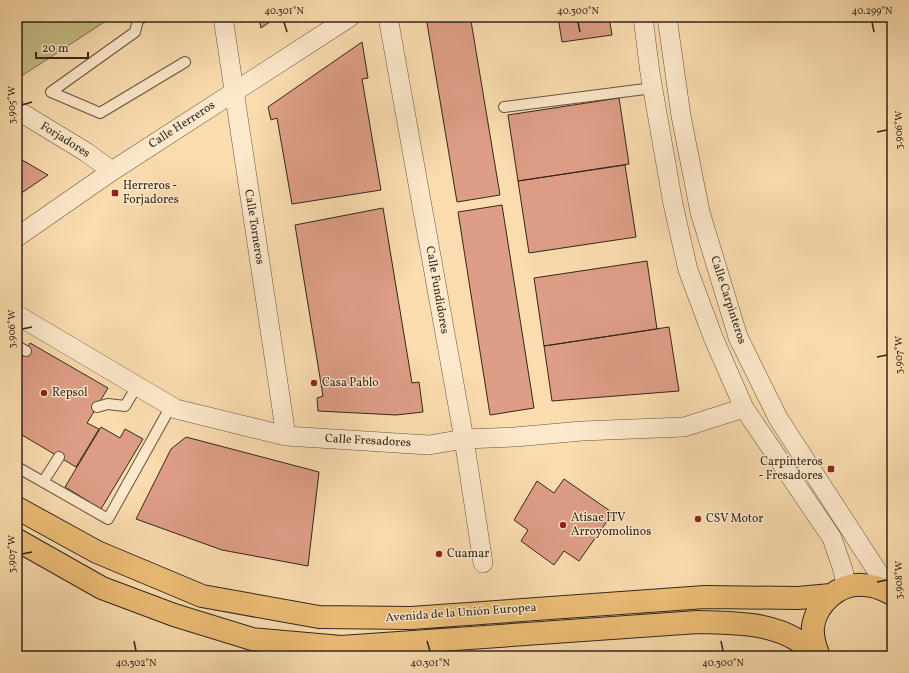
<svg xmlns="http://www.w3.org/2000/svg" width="909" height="673" viewBox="0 0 909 673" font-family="Vollkorn,serif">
	<rect width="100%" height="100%" fill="#fadcae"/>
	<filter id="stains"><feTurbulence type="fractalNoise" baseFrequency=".005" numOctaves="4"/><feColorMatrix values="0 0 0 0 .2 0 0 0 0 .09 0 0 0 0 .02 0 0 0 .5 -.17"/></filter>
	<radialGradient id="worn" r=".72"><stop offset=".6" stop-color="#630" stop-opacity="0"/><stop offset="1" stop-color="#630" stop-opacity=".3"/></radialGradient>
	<!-- green -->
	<path fill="#c5be86" stroke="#7b7252" d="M17,17H112L17,79Z"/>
	<!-- building -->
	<path fill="#de9e86" stroke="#31271e" d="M259,17H277L261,28Z
		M426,17H478V20L471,21L500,195L457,202Z
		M558,17H609L612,35L562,42Z
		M362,42L368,78L362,79L381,190L292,204L277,118L271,120L268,107Z
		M619,98L629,164L518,181L508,115Z
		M17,157L48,175L17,196Z
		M625,165L636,237L529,253L518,181Z
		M502,205L534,408L490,415L458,212Z
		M383,208L412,383L419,382L423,412L396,415L318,411L317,398L323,396L295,225Z
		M647,261L657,329L544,346L534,278Z
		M669,327L679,391L552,401L544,346Z
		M30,343L108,388L87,423L99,429L76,467L17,432V366Z
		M101,427L120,438L125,429L143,439L101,509L65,487Z
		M186,437L319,472L308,566L222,550L136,519L171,449Z
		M564,479L613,513L579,561L564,551L554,565L521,541L528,530L514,520L537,481L554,493Z"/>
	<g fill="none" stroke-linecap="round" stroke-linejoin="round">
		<defs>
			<path id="lane" d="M143,17L138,20L135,32L51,92L100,113L185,62
				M504,107L653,88
				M17,346L26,351
				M97,407L108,404L125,406L137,386
				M17,467L108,519L171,406
				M43,482L59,457"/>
			<path id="street" d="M223,17L286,436
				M388,17L464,439L483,563
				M643,17L650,73L673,204L688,270L713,337L744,408L832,538L843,570L846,587
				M667,17L681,116L700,212L738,337L778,418L892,594
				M17,110L86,152L112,171
				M17,237L112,171L350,17
				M17,315L176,409L286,436L429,445L464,439L515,437L582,431L684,427L744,408"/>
			<path id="primary" d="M17,508L97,552L202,596L319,617L411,618L705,597L798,598L831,595
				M17,540L102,588L174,615L252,639L341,647L698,622C732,623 769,622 799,641C805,645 810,651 815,656
				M819,656C815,647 812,637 813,626C817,603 839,583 863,585C874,585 883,589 892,594"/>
		</defs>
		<!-- lane casing -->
		<use href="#lane" stroke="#635442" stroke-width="12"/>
		<!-- street casing -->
		<use href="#street" stroke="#635442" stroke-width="20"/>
		<!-- primary casing -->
		<use href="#primary" stroke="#31271e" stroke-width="24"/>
		<!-- lane -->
		<use href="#lane" stroke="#fce8ca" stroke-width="10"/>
		<!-- street -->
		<use href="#street" stroke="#fce8ca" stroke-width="19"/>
		<!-- primary -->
		<use href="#primary" stroke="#edbe77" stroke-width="22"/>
	</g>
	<!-- ticks -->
	<path fill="none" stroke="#31271e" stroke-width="1.5" d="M284,22L287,32M578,22L580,32M872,22L874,32M22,105L32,102M877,132L887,130M22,329L32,327M877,357L887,355M22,554L32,552M877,582L887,580M134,641L136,651M427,641L430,651M721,641L723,651"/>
	<!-- markers -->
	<g fill="#8f2418" stroke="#fce8ca" stroke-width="1.5">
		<rect x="111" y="189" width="8" height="8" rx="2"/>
		<circle cx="314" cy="383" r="4"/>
		<circle cx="44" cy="393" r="4"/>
		<rect x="827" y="465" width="8" height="8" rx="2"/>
		<circle cx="698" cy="519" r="4"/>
		<circle cx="563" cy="525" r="4"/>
		<circle cx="439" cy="554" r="4"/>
	</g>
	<g text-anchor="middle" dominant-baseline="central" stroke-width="3" stroke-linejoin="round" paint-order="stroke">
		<!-- street labels -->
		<g font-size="12" fill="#31271e" stroke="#fce8ca">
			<text transform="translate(182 125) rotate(-33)">Calle Herreros</text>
			<text transform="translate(65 140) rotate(32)">Forjadores</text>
			<text transform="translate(254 227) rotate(81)">Calle Torneros</text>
			<text transform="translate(437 290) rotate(80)">Calle Fundidores</text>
			<text transform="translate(728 300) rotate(72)">Calle Carpìnteros</text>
			<text transform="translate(368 441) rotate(3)">Calle Fresadores</text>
			<text transform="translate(461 613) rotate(-4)">Avenida de la Unión Europea</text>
		</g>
		<!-- poi labels -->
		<g font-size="12" fill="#31271e" stroke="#fce8ca" text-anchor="start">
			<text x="123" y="186">Herreros -<tspan x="123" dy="14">Forjadores</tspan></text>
			<text x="322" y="383">Casa Pablo</text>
			<text x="52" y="393">Repsol</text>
			<text x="823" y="462" text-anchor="end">Carpinteros<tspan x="823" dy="14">- Fresadores</tspan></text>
			<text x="571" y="518">Atisae ITV<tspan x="571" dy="14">Arroyomolinos</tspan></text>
			<text x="706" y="519">CSV Motor</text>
			<text x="447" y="554">Cuamar</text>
		</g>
	</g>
	<!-- margin -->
	<rect width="909" height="673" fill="none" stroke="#fadcae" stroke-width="44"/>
	<!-- scale -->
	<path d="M36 52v6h52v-6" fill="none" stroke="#31271e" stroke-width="2"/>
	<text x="42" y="52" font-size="12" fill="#31271e" stroke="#fce8ca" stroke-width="3" paint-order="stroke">20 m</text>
	<rect x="22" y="22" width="865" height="629" fill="none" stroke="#31271e" stroke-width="1.5"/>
	<g font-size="10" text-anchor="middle" fill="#31271e">
		<text x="284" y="14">40.301°N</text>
		<text x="578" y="14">40.300°N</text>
		<text x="872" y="14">40.299°N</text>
		<text transform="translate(11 105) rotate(-90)" y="4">3.905°W</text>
		<text transform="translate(898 130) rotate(-90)" y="4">3.906°W</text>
		<text transform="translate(11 329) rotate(-90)" y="4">3.906°W</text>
		<text transform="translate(898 355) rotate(-90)" y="4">3.907°W</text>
		<text transform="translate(11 554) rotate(-90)" y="4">3.907°W</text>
		<text transform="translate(898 580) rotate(-90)" y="4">3.908°W</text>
		<text x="136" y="666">40.302°N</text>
		<text x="430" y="666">40.301°N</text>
		<text x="723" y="666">40.300°N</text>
	</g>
	<rect width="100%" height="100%" filter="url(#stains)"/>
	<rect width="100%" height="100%" fill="url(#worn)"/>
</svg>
